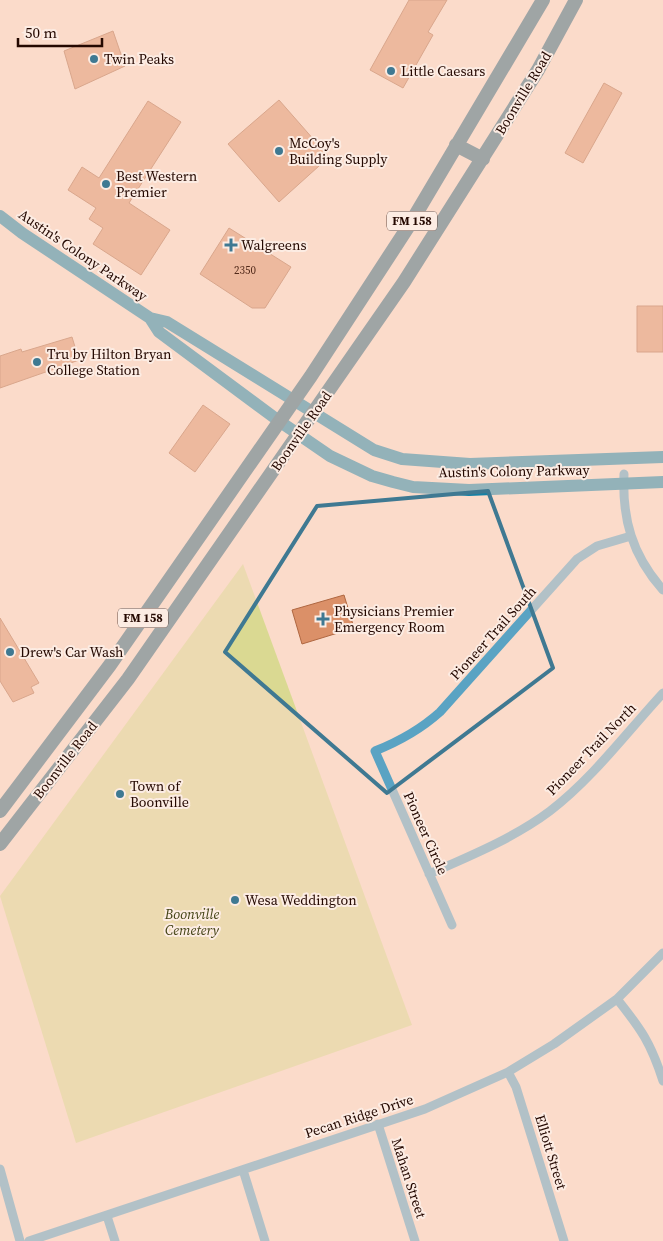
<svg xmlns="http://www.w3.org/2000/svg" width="663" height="1241" viewBox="0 0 663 1241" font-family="'Source Serif 4',serif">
	<rect width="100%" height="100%" fill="#fbdbca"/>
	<!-- green -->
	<path fill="#dad992" d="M243,564L412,1025L76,1143L0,896Z"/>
	<!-- building -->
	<path fill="#db9068" stroke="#af6741" d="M409,0H447L428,32L433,35L403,88L370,70Z
		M113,31L125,66L75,89L64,51Z
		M604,83L622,93L583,163L565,153Z
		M279,100L329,157L279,202L228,144Z
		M148,101L181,122L129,203L170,230L141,275L93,244L103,228L89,219L96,208L68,190L82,167L99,178Z
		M229,228L291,267L265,308H252L200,274Z
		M637,306H663V352H637Z
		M72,337L79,360L68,364L69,367L58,371L57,368L0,388V356L21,349L22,352Z
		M203,405L230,424L195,472L169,453Z
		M344,595L354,628L302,644L292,610Z
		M0,618L39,683L31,687L34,693L13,702L0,681Z"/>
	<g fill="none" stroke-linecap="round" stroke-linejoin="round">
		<!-- street -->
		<path stroke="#5aa3c3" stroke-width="9" d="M624,474C622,519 632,555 663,590
			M429,874C470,856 514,838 550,811C593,778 627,732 663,693
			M452,925L375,751C400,741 420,730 440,712L577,559L597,546L631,536
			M617,999C641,1029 651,1043 663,1081
			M508,1072L516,1087L564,1241
			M378,1124L415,1241
			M0,1169L20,1241
			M243,1170L265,1241
			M107,1216L115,1241
			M29,1241L425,1109L508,1072L554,1044L617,999L663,953"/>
		<!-- secondary -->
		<path stroke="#1581a5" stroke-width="12" d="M0,216L22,233L150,318L167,322L374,450L402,459L470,464L663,457
			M150,318L159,332L279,421L330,456L372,476L393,482L413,487L469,490L663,482"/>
		<!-- primary -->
		<path stroke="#306479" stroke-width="14" d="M456,145L483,159
			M0,811L110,665L311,376L410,224L543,0
			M0,844L128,679L404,282L538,70L576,0"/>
	</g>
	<!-- marked area -->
	<path d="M0 0H663V1241H0ZM488,491L553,668L387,793L225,652L317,506Z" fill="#fbdbca" fill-opacity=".55" fill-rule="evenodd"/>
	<path fill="none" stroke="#3f7992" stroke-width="4" stroke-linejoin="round" d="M488,491L553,668L387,793L225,652L317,506Z"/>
	<!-- markers -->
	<g fill="#3f7992" stroke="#fcece3" stroke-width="2">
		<circle cx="94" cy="59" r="5"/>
		<circle cx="391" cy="71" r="5"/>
		<circle cx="279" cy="151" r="5"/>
		<circle cx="106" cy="184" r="5"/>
		<path d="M228.5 237.5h5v5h5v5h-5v5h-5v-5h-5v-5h5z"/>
		<circle cx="37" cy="362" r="5"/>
		<path d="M320.5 611.5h5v5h5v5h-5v5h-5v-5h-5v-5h5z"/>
		<circle cx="10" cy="652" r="5"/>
		<circle cx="120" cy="794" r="5"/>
		<circle cx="235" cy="900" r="5"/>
	</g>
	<g text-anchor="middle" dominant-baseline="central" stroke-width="4" stroke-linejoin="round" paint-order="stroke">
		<!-- number labels -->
		<g font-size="11" fill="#522a1a">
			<text x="245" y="270">2350</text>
		</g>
		<!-- shield labels -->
		<g fill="#fcece3" stroke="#654c44" stroke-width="1">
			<rect x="387" y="211.5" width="50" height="19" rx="4"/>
			<rect x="118" y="608.5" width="50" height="19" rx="4"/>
		</g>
		<g font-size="12" font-weight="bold" fill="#240800">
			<text x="412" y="221">FM 158</text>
			<text x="143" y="618">FM 158</text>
		</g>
		<!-- poi labels -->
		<g font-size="14" fill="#240800" stroke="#fcece3" text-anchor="start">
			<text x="104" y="59">Twin Peaks</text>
			<text x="401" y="71">Little Caesars</text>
			<text x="289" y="143">McCoy's<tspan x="289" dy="16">Building Supply</tspan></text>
			<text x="116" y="176">Best Western<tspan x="116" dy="16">Premier</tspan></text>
			<text x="241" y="245">Walgreens</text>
			<text x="47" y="354">Tru by Hilton Bryan<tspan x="47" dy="16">College Station</tspan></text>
			<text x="334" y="611">Physicians Premier<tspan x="334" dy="16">Emergency Room</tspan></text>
			<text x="20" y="652">Drew's Car Wash</text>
			<text x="130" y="786">Town of<tspan x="130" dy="16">Boonville</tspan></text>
			<text x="245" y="900">Wesa Weddington</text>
		</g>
		<!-- street labels -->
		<g font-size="14" fill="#240800" stroke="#fcece3">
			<text transform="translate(523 93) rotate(-59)">Boonville Road</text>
			<text transform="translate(83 255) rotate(34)">Austin's Colony Parkway</text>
			<text transform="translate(301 431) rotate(-55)">Boonville Road</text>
			<text transform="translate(514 471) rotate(-1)">Austin's Colony Parkway</text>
			<text transform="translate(493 633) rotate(-48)">Pioneer Trail South</text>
			<text transform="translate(591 749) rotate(-46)">Pioneer Trail North</text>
			<text transform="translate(65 760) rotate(-52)">Boonville Road</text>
			<text transform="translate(426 833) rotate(66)">Pioneer Circle</text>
			<text transform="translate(359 1116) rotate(-18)">Pecan Ridge Drive</text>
			<text transform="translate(551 1152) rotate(73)">Elliott Street</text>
			<text transform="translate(409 1178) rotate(72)">Mahan Street</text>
		</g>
		<!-- park labels -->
		<g font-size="14" font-style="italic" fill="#424113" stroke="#fcece3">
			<text x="192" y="914">Boonville<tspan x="192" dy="16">Cemetery</tspan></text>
		</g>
	</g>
	<!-- scale -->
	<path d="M18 38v8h84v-8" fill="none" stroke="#240800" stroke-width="2.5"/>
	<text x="25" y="38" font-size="15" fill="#240800" stroke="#fcece3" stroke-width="4" paint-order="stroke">50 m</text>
</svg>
